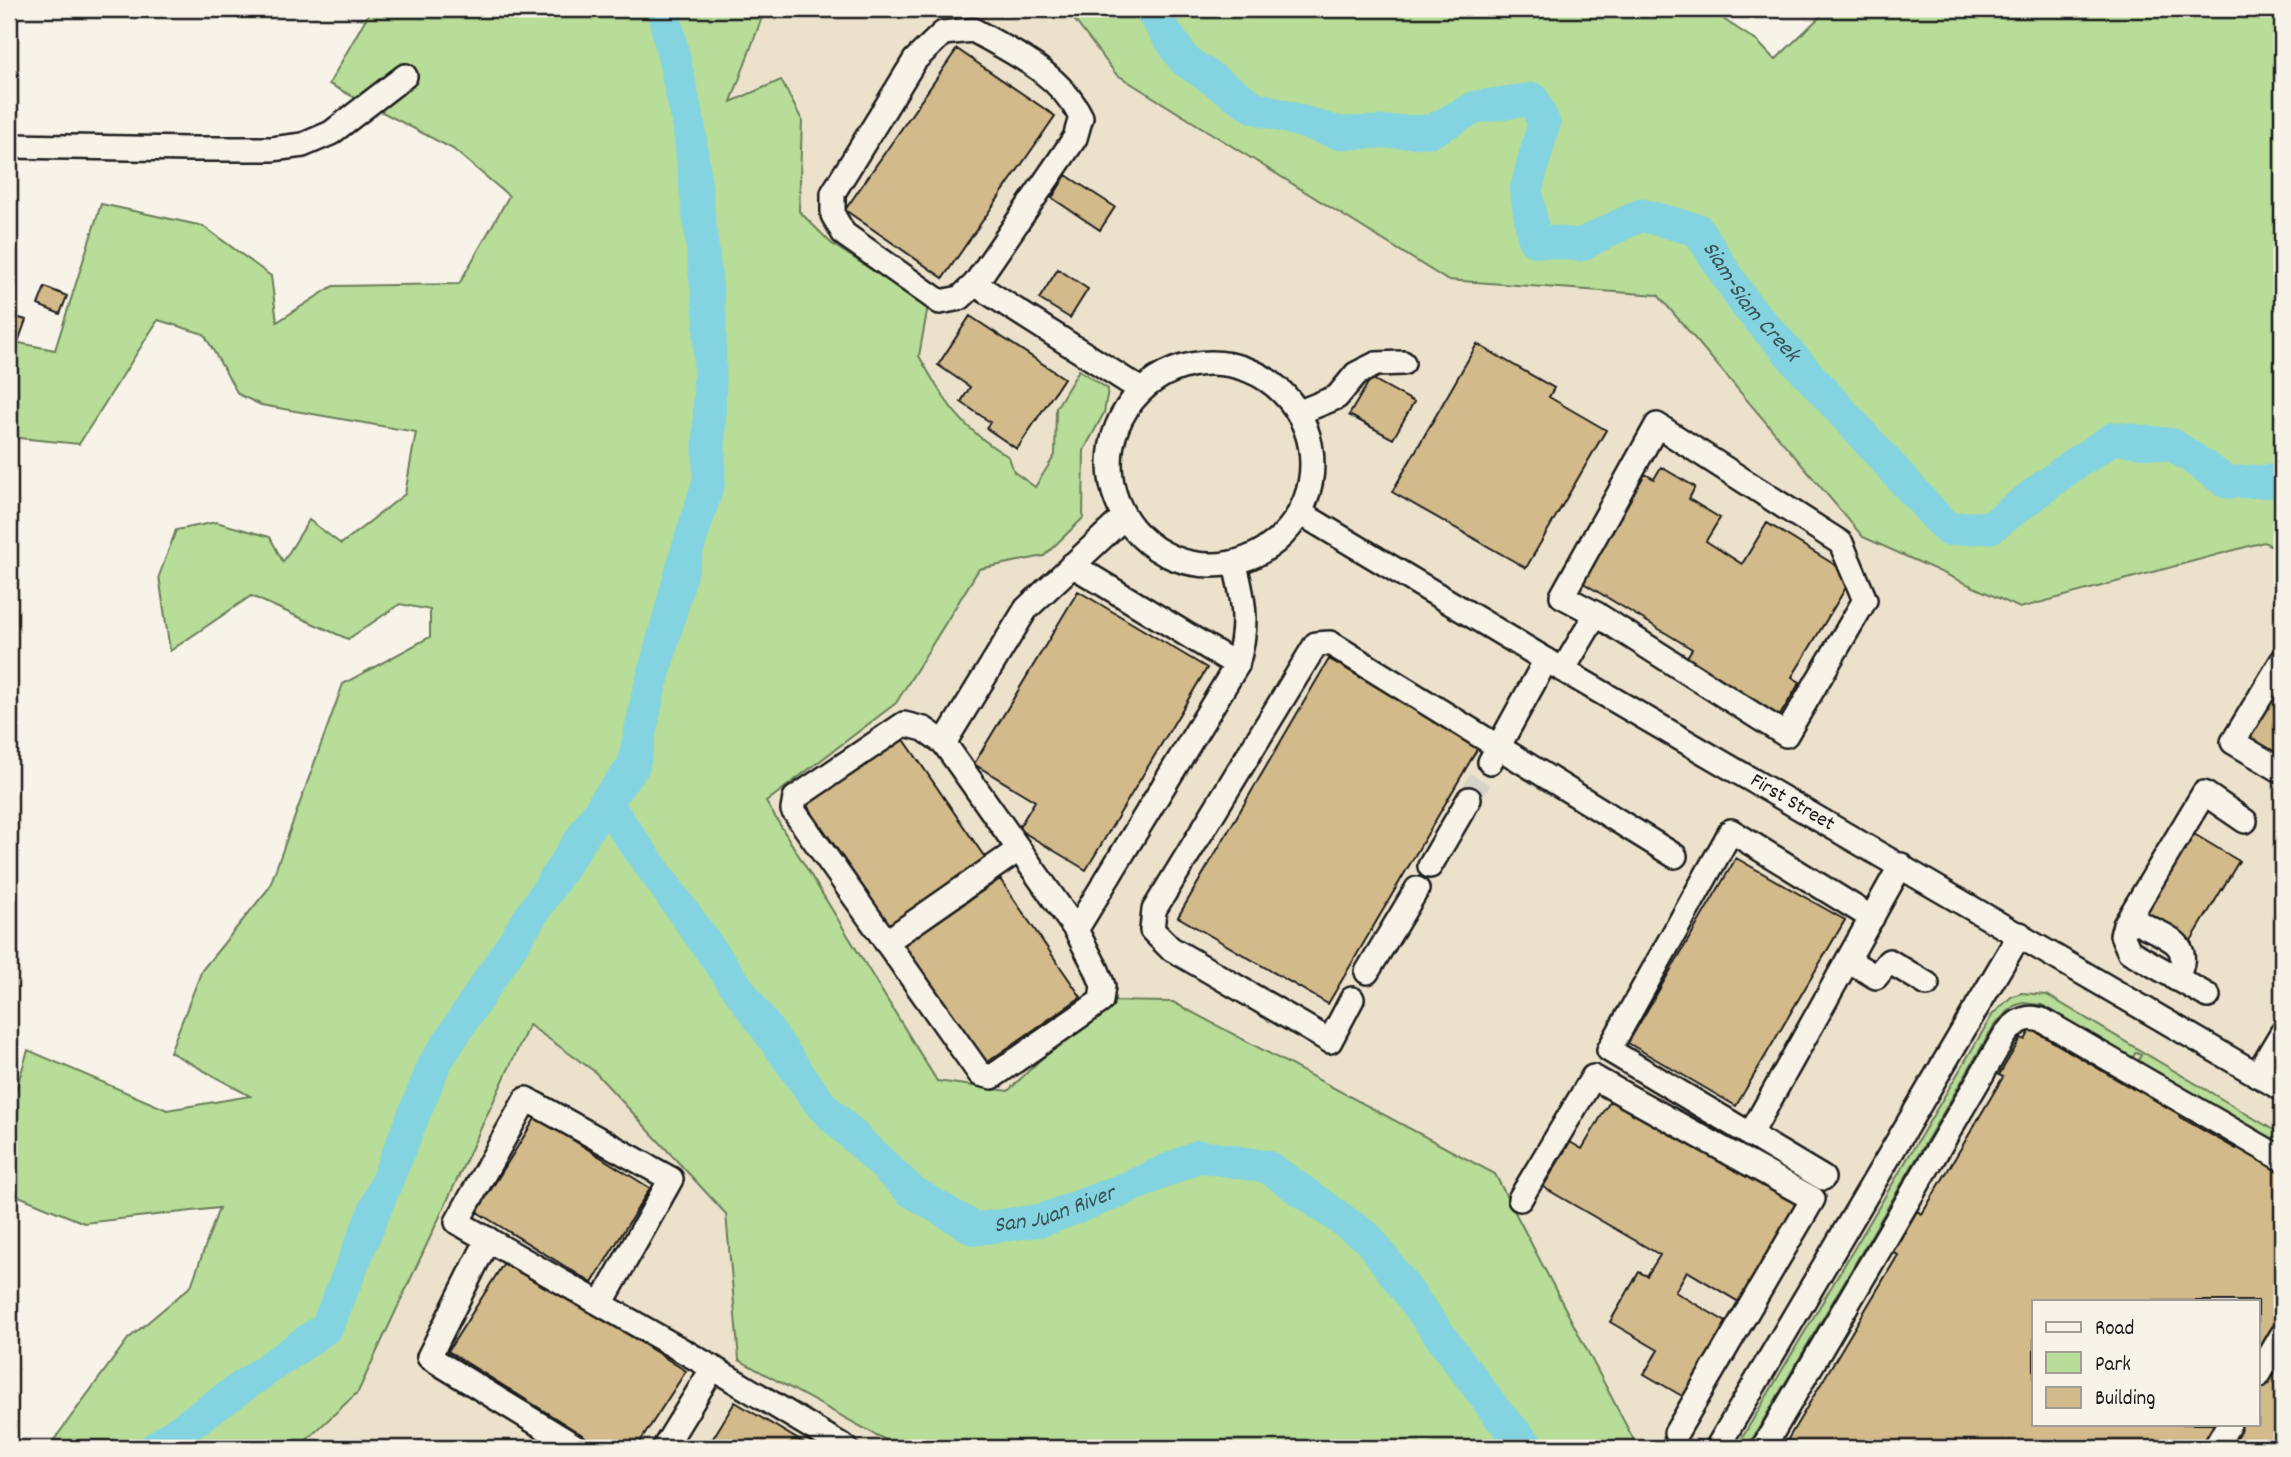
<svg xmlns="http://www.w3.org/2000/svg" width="2291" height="1457" viewBox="0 0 2291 1457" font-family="Dekko,sans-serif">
	<rect width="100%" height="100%" fill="#f7f3e8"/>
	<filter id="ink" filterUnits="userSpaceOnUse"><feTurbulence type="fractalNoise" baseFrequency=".0143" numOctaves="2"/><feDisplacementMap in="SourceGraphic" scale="14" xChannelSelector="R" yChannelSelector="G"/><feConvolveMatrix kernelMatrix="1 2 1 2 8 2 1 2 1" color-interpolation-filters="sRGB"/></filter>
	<g filter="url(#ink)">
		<!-- built -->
		<path fill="#ece2cc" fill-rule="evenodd" d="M765,9H1066L1116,74L1447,280L1658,295L1863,537L2020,608L2264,542L2282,552V1448H298L358,1392L528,1025L730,103ZM2034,1301H2258V1424H2034Z"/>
		<!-- green -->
		<path fill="#b7dd98" stroke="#6a7c5a" stroke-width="2" d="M371,9H765L731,102L781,80L802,120L799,211L832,244L928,306L919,356C946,403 961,429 1009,457L1014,472L1035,487L1055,455L1056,408L1079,370L1108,389L1104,413L1084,450L1083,518L1044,556L979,569L896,703L766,802L937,1081L1008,1091L1101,1001L1173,1002L1495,1174L1638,1448H900L739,1360L726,1214L594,1071L529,1025L358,1392L298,1448H48L128,1339L191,1286L219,1208L84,1223L9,1192V1113L28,1050L167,1110L250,1096L170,1052L202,970L269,888L343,684L430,637V610L400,604L348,639L251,596L170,651L159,576L176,530L216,522L270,537L283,562L309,520L341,544L405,494L416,432L261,405L238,394L204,334L158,320L79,444L9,437V341L55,350L101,204L203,226L271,276L277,322L333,286L459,284L509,196L453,149L329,84Z
			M1066,9H1708L1758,42L1775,60L1828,9H2282V552L2264,542L2020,608L1863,537L1658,295L1447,280L1116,74Z
			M2021,993L2047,995L2282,1135V1148L2156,1074L2138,1062L2141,1054L2136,1052L2132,1059L2042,1005L2023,1003L2014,1006L1995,1024L1747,1448H1736L1993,1014L2011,997Z"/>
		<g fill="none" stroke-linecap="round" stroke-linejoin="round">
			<!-- river -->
			<g stroke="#84d3e0" stroke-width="33">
				<path id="s1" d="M1150,9L1184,60L1254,107L1339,133L1431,131L1476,107L1533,99L1544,123L1526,190L1534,240L1580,245L1641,215L1698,230L1745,304L1947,529L1991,527L2070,467L2114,438L2173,445L2227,482L2282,481"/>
				<path id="s2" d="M605,802L821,1105L911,1191L975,1229L1043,1220L1130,1187L1199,1156L1268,1167L1369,1239L1497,1413L1529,1448"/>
				<path d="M155,1448L327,1327L435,1063L605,802L633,767L648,695L687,551L709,481L710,318L689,126L663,9"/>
			</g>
		</g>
		<!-- building -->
		<path fill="#d3ba8a" stroke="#1c1c1c" stroke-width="2" d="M957,49L1055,116L943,278L845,210Z
			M1066,175L1115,207L1100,230L1052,198Z
			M1058,269L1088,289L1070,318L1039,299Z
			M45,287L67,296L60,314L38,305Z
			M9,315L26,320L18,342L9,339Z
			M970,316L1064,378L1017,449L986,428L990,422L961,402L970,387L938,365Z
			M1477,344L1554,388L1549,397L1606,430L1526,568L1392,492Z
			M1371,378L1414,402L1393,439L1349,415Z
			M1661,467L1695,487L1689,499L1720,518L1706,541L1742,564L1767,523L1853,576L1792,677L1800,682L1776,722L1682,665L1692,649L1580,581L1645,474L1654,479Z
			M1078,591L1207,668L1086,870L1018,829L1035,801L974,764Z
			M1329,659L1479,746L1328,1004L1178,917Z
			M2282,679V757L2248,737Z
			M903,738L986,859L890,926L806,804Z
			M2189,831L2239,861L2189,944L2139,914Z
			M1736,858L1845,920L1736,1106L1628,1043Z
			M1000,879L1081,997L986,1063L904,945Z
			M2031,1029L2133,1089L2135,1086L2185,1107L2180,1117L2236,1149L2241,1140L2282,1163V1320L2258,1362V1301H2034V1424H2222L2213,1448H1777L1781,1442L1785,1444L1898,1255L1893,1252L1917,1211L1922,1214L2003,1077L1999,1075L2021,1038L2025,1040Z
			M1613,1096L1802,1206L1744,1305L1687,1271L1675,1292L1733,1326L1689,1400L1644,1374L1658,1350L1610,1322L1639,1272L1647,1276L1660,1255L1543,1187L1570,1142L1582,1149Z
			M536,1117L650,1188L592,1283L477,1212Z
			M507,1258L686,1371L636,1448H603L448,1351Z
			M2282,1350V1448H2224L2239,1424H2258V1391Z
			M735,1402L812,1448H707Z"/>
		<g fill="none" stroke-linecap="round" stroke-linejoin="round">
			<!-- minor-tunnel -->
			<path stroke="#d6d3c9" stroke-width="23" stroke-dasharray="23 11" stroke-linecap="butt" d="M1469,799L1490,762"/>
			<defs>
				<g id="minor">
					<path d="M973,30C1014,53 1059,73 1081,117L1075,138L975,284L960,298L940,302L844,234L833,215V193L915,60L943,33Z"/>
					<path d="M9,146L189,149H272L303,145L331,133L405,76"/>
					<path d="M975,284L1141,390"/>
					<circle cx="1211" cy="464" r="101"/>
					<path d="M1300,412L1337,397L1356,374L1376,364L1403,363"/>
					<path d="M1657,425L1841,543L1865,600L1786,735L1596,614L1562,596Z"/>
					<path id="s3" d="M1302,514L1563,670L2282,1089"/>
					<path d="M1072,565L1237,665"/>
					<path d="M2282,661L2233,742L2282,771"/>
					<path d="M1563,670L1596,614"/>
					<path d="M904,724L924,729L944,743L1076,930L1097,970L1103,986L1101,1001L992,1077L980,1074L793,810L795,798Z"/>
					<path d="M944,743L1026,609L1123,518"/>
					<path d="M1490,762L1546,660"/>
					<path d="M1430,866L1469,799"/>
					<path d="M2125,925L2138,922C2166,938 2196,942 2176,979"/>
					<path d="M1076,930L1237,665C1248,626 1245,604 1235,565"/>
					<path d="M886,942L1018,850"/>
					<path d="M1848,960L1876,977L1889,961L1927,984"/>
					<path d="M1367,972L1417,889"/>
					<path d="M2208,996L2129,951L2122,935L2125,925L2204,793L2245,821"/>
					<path d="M1352,999L1330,1041L1170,948L1152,930L1154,910L1316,644L1330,643L1675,856"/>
					<path d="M2257,1075L2282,1033"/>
					<path d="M1750,1135L1901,865"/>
					<path d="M1823,1178L1609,1050L1731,831L1872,918"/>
					<path d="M1520,1199L1593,1077L1813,1199L1676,1433"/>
					<path d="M488,1239L429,1357L578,1448"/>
					<path d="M601,1304L671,1179L526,1099L457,1222L713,1368L846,1448"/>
					<path d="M2258,1376L2282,1335"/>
					<path d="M664,1448L713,1368"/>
					<path d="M1717,1448L2020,934"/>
					<path d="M1763,1448L2005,1035C2015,1022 2027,1014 2044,1021L2282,1159"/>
					<path d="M2215,1448L2229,1424"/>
				</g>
			</defs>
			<!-- minor casing -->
			<use href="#minor" stroke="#1c1c1c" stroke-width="28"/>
			<!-- minor -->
			<use href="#minor" stroke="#f7f3e8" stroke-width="23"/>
		</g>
	</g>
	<g text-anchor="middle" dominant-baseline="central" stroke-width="6" stroke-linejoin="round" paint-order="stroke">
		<!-- street labels -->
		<g font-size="21" fill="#1c1c1c" stroke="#f7f3e8">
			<text stroke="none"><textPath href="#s3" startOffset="569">First Street</textPath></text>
		</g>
		<!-- water labels -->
		<g font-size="23" font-style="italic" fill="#3b5357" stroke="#f7f3e8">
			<text stroke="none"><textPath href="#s1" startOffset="844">Siam-Siam Creek</textPath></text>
			<text stroke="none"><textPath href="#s2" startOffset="653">San Juan River</textPath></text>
		</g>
	</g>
	<!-- margin -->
	<rect width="2291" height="1457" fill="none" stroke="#f7f3e8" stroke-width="35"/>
	<rect x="18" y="18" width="2256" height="1422" fill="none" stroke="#1c1c1c" stroke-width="2.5" filter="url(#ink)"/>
	<!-- legend -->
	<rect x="2032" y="1300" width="228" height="126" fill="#f7f3e8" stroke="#9f9d96" stroke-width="2"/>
	<rect x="2046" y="1322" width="35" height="10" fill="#f7f3e8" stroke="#9f9d96" stroke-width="2"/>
	<text x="2095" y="1334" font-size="21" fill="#1c1c1c">Road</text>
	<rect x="2046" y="1352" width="35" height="21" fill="#b7dd98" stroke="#9f9d96" stroke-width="2"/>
	<text x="2095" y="1370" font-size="21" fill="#1c1c1c">Park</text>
	<rect x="2046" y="1387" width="35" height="21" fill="#d3ba8a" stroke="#9f9d96" stroke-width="2"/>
	<text x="2095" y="1404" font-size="21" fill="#1c1c1c">Building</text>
</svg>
